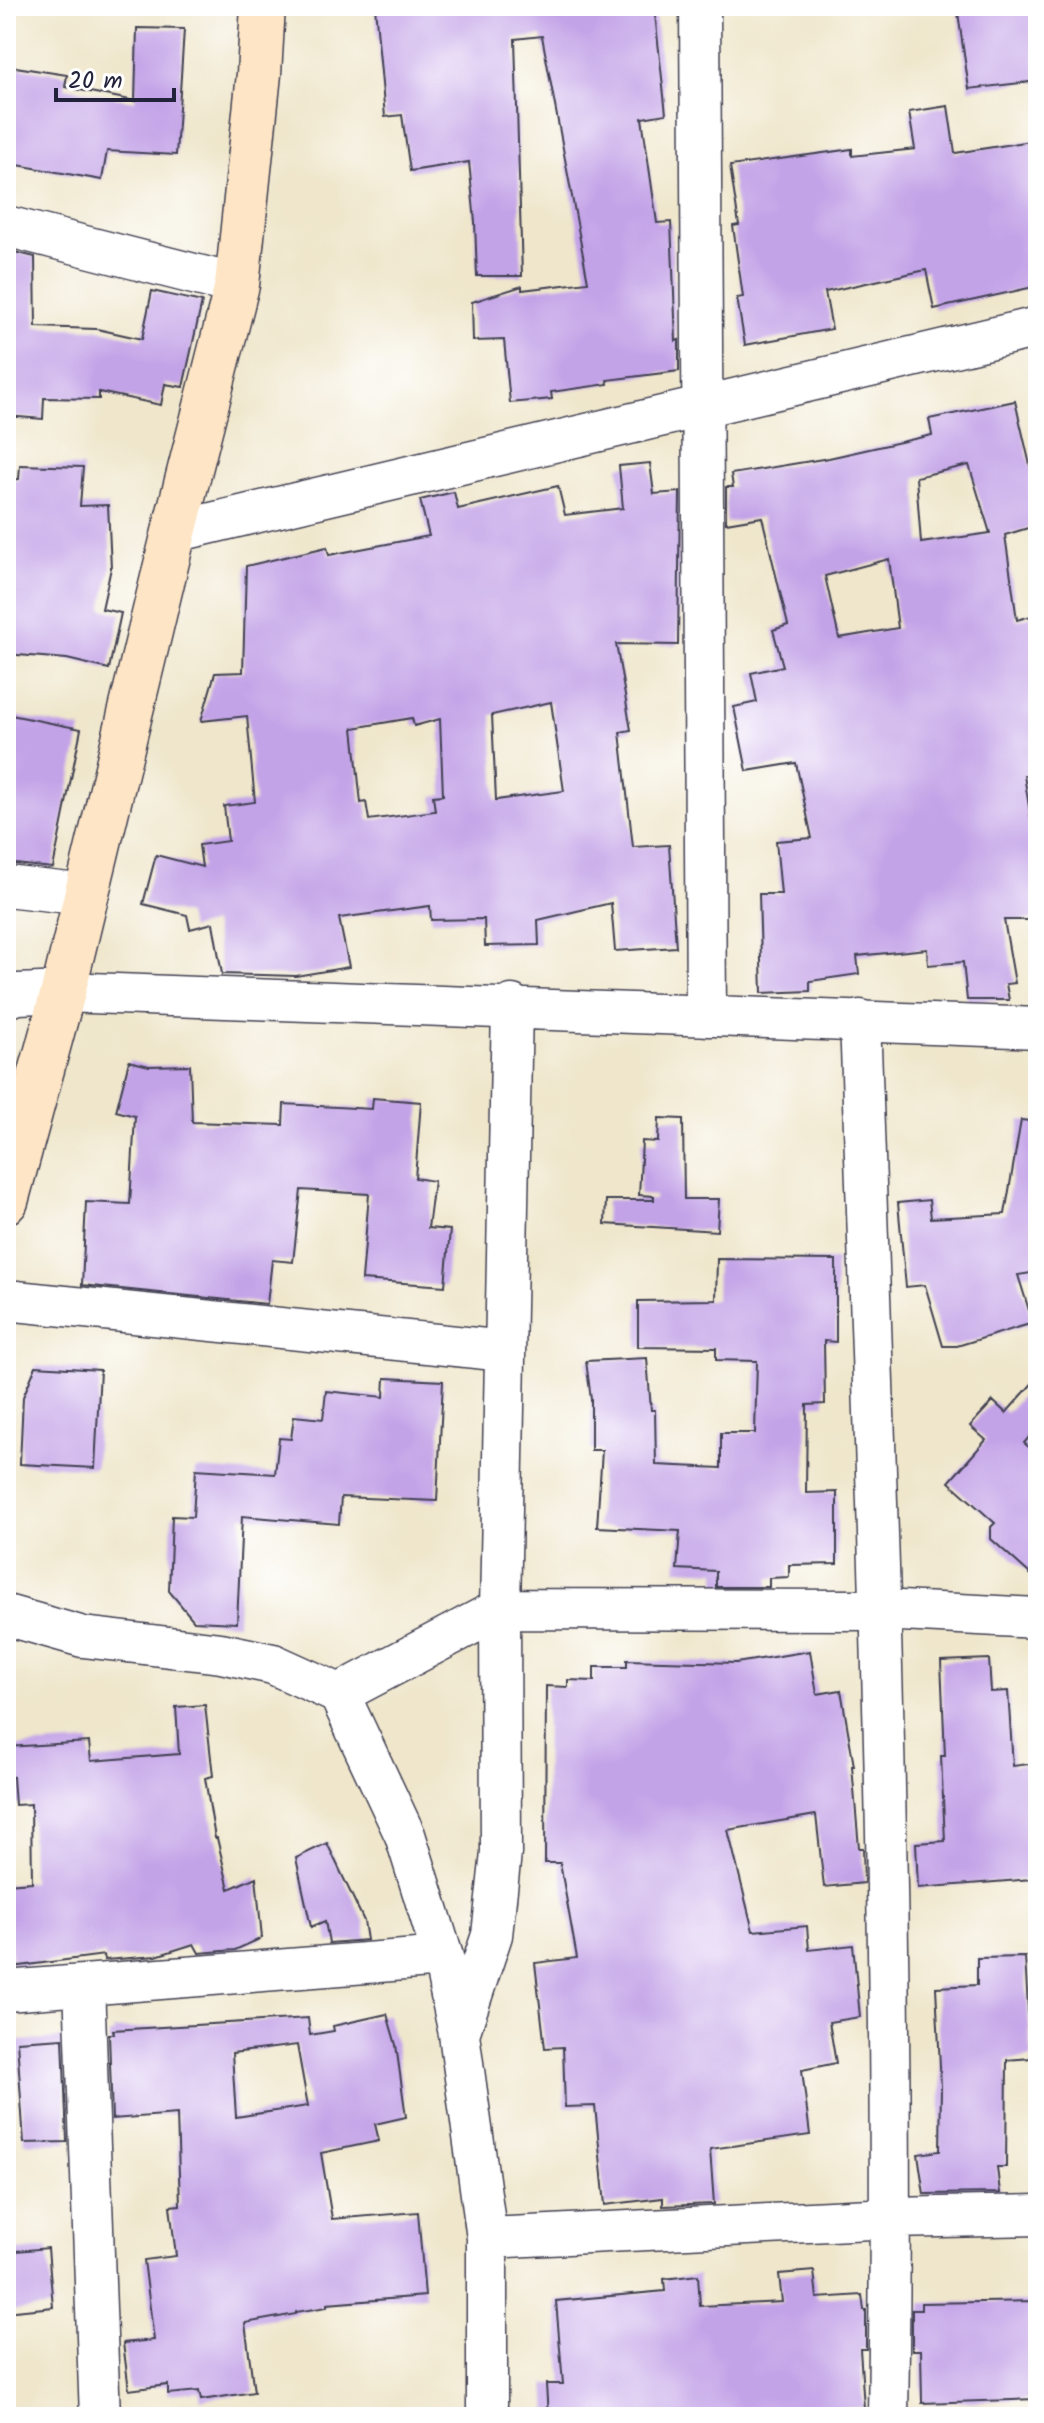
<svg xmlns="http://www.w3.org/2000/svg" width="1044" height="2423" viewBox="0 0 1044 2423" font-family="Kalam,sans-serif">
	<rect width="100%" height="100%" fill="#fff"/>
	<filter id="ink" filterUnits="userSpaceOnUse"><feTurbulence type="fractalNoise" baseFrequency=".0125" numOctaves="2"/><feDisplacementMap in="SourceGraphic" scale="16" xChannelSelector="R" yChannelSelector="G"/><feConvolveMatrix kernelMatrix="1 2 1 2 8 2 1 2 1" color-interpolation-filters="sRGB"/></filter>
	<filter id="wash" filterUnits="userSpaceOnUse"><feTurbulence type="fractalNoise" baseFrequency=".006" numOctaves="4" result="noise"/><feDisplacementMap in="SourceGraphic" scale="32" xChannelSelector="R" yChannelSelector="G"/><feGaussianBlur stdDeviation="1.8" result="paint"/><feColorMatrix in="noise" values="0 0 0 0 0 0 0 0 0 0 0 0 0 0 0 0 0 1.4 0 .05"/><feComposite in="paint" operator="in"/></filter>
	<g filter="url(#wash)">
		<rect width="100%" height="100%" fill="#efe6cb"/>
		<g id="blocks">
			<!-- building -->
			<path fill="#c3a3e7" fill-rule="evenodd" d="M375,6H654L666,114L642,118L657,223L671,222L676,341L679,340V371L607,380L608,384L551,392L552,399L510,403L504,340L473,341L472,302L522,286V290L588,282L542,36L515,39L522,276H477L475,222L469,162L410,171L402,115L385,117Z
				M957,6H1038V81L969,89Z
				M137,28L184,29L176,155L107,151L102,180L6,163V83L9,66L67,75L65,87L135,101Z
				M948,106L955,153L1038,140V286L934,309L926,270L825,292L832,329L745,345L737,298L743,297L733,226L739,225L730,166L852,149V156L915,149L909,112Z
				M6,250L35,257L36,327L97,329L142,339L152,291L202,302L183,387L165,384L161,405L99,392V399L44,398L43,419L6,416Z
				M1015,401L1030,465L1038,462V525L1005,535L1017,620L1038,614V773L1024,775L1038,863V920H1004L1015,983L1006,984L1009,1000H967L963,962L928,965L927,949L857,956L859,974L810,981V991L762,993L759,894H781L776,841L812,838L796,763L747,771L734,707L757,702L751,673L783,666L773,630L788,625L762,517L726,523V487H733L731,474L829,458L932,435L929,419ZM969,465L990,533L921,543L916,477ZM889,559L898,628L839,638L825,576Z
				M650,463L654,494L680,492L678,645L616,644L631,730L620,732L633,847L669,845L676,947L615,951L611,903L538,920L539,945L485,946L484,919L431,920L430,906L339,918L349,967L296,976L222,974L213,923L190,929L187,915L143,904L156,855L202,867L199,845L228,841L224,806L255,802L247,716L201,721L215,673L243,672L246,566L327,547L329,555L429,536L420,500L454,492L458,509L558,486L565,515L623,508L619,466ZM551,702L564,791L496,800L492,715ZM412,718L414,726L440,719L443,795L433,796L435,811L369,820L366,802L361,803L353,728Z
				M20,465L83,467L80,506L108,505L111,568L102,609L121,613L109,669L67,659L6,654V480L19,479Z
				M6,714L81,729L53,868L6,863Z
				M129,1061L149,1066L190,1065L192,1122L283,1125L284,1104L372,1109L373,1098L421,1102L415,1178L434,1181L428,1228L450,1230L445,1286L362,1280L369,1194L301,1190L293,1262L272,1260L267,1304L82,1285L86,1202L130,1204L135,1116L116,1111Z
				M659,1118L683,1119L684,1199H719L717,1231L605,1224L606,1200H654V1196L639,1195L642,1141L658,1142Z
				M1021,1120L1038,1122V1272L1018,1275L1033,1323L957,1346H943L925,1285L906,1287L898,1203L929,1200L931,1218L1005,1214Z
				M717,1259L836,1260V1342L824,1341L825,1404L807,1405L806,1493L837,1492V1564L789,1565V1577L769,1578V1587H716V1571L677,1569L680,1531L597,1527L602,1450H591V1399L586,1361L647,1358L651,1410H655L656,1465L721,1468V1433H755L757,1361L716,1360V1348L638,1347V1301L716,1300Z
				M36,1366L100,1370L95,1468L20,1464L23,1397Z
				M1038,1377V1427L1024,1443L1038,1455V1581L991,1539V1527L995,1523L949,1482L986,1440L970,1426L993,1401L1006,1413Z
				M385,1378L443,1381L437,1501L341,1497L339,1524L242,1516L237,1623L194,1621L169,1591L172,1516L193,1517L196,1469L275,1474L279,1438L291,1439L294,1416L323,1419L326,1391L384,1397Z
				M810,1651L817,1694L841,1690L854,1766H852L859,1848H863L864,1883L824,1887L816,1815L728,1830L753,1931L807,1926L809,1950L853,1945L860,2017L829,2022L836,2063L802,2070L810,2135L710,2149L714,2204L663,2206V2198L605,2205L595,2106L565,2107L563,2047L545,2048L535,1963L577,1958L560,1863H545L546,1686L568,1687V1680L594,1681V1667H627V1660L736,1663Z
				M989,1659L991,1692L1008,1691L1013,1766L1038,1763V1858L1031,1859L1032,1879L918,1888L916,1843L945,1841L941,1756H945L941,1661Z
				M205,1705L213,1776L205,1778L215,1838H217L229,1889L256,1877L262,1938L235,1950L199,1953L194,1944L156,1956L105,1960L104,1955L12,1967L6,1884L32,1882L31,1804L15,1805L13,1777L6,1776V1747L89,1742L91,1761L179,1754L176,1707Z
				M327,1843L364,1921L367,1940L329,1943L325,1921L311,1927L296,1858Z
				M1025,1957L1031,2058L1007,2060L1006,2167H997L1000,2193L924,2194L918,2154L940,2151L941,2086L936,1987L977,1985V1958Z
				M387,2014L396,2045L406,2117L375,2124L379,2141L321,2153L332,2219L418,2212L425,2296L327,2304V2307L296,2312V2314L245,2323L254,2392L201,2400L199,2391L168,2394V2385L129,2390L123,2343L154,2340L144,2260L176,2256L170,2206L180,2205L177,2114L112,2119L109,2034H114L113,2030L308,2018L310,2035L334,2031L333,2026ZM297,2045L308,2106L236,2117L232,2053Z
				M63,2038L67,2142L24,2143L17,2041Z
				M48,2248L53,2307L6,2312V2252Z
				M814,2271L817,2298L862,2295L864,2310H866V2349H860L864,2408L726,2413V2417H548L546,2384H563L556,2301L665,2291L664,2279L698,2275L700,2306L782,2302L779,2274Z
				M1038,2301V2399L922,2403L921,2350H912V2310H921V2303Z"/>
		</g>
	</g>
	<g filter="url(#ink)">
		<use href="#blocks" fill-opacity="0" stroke="#413f51" stroke-width="2"/>
		<g fill="none" stroke-linecap="round" stroke-linejoin="round">
			<defs>
				<path id="street" d="M700,6L706,1016
					M6,226L237,285
					M174,532L1038,327
					M6,886L87,895
					M6,998L18,994L63,992C388,1001 713,1013 1038,1028
					M860,1020C877,1485 896,1951 888,2417
					M6,1300L505,1351
					M6,1615L83,1637L221,1653L273,1664L339,1694L405,1835L443,1957L459,2034L487,2238V2417
					M339,1694L500,1609L512,1005
					M84,1985L100,2417
					M6,1991L443,1957
					M459,2034L492,1935L501,1853L500,1609L881,1610L1038,1618
					M487,2238L891,2218L1038,2215"/>
				<path id="secondary" d="M6,1201L63,992L174,532L237,285L259,74L263,6"/>
			</defs>
			<!-- street casing -->
			<use href="#street" stroke="#413f51" stroke-width="43"/>
			<!-- secondary casing -->
			<use href="#secondary" stroke="#413f51" stroke-width="47"/>
			<!-- street -->
			<use href="#street" stroke="#fff" stroke-width="40"/>
			<!-- secondary -->
			<use href="#secondary" stroke="#fde5c5" stroke-width="44"/>
		</g>
	</g>
	<!-- margin -->
	<rect width="1044" height="2423" fill="none" stroke="#fff" stroke-width="32"/>
	<!-- scale -->
	<path d="M56 88v12h118v-12" fill="none" stroke="#22223b" stroke-width="4"/>
	<text x="68" y="88" font-size="24" fill="#22223b" stroke="#ffffff" stroke-width="6" paint-order="stroke">20 m</text>
</svg>
